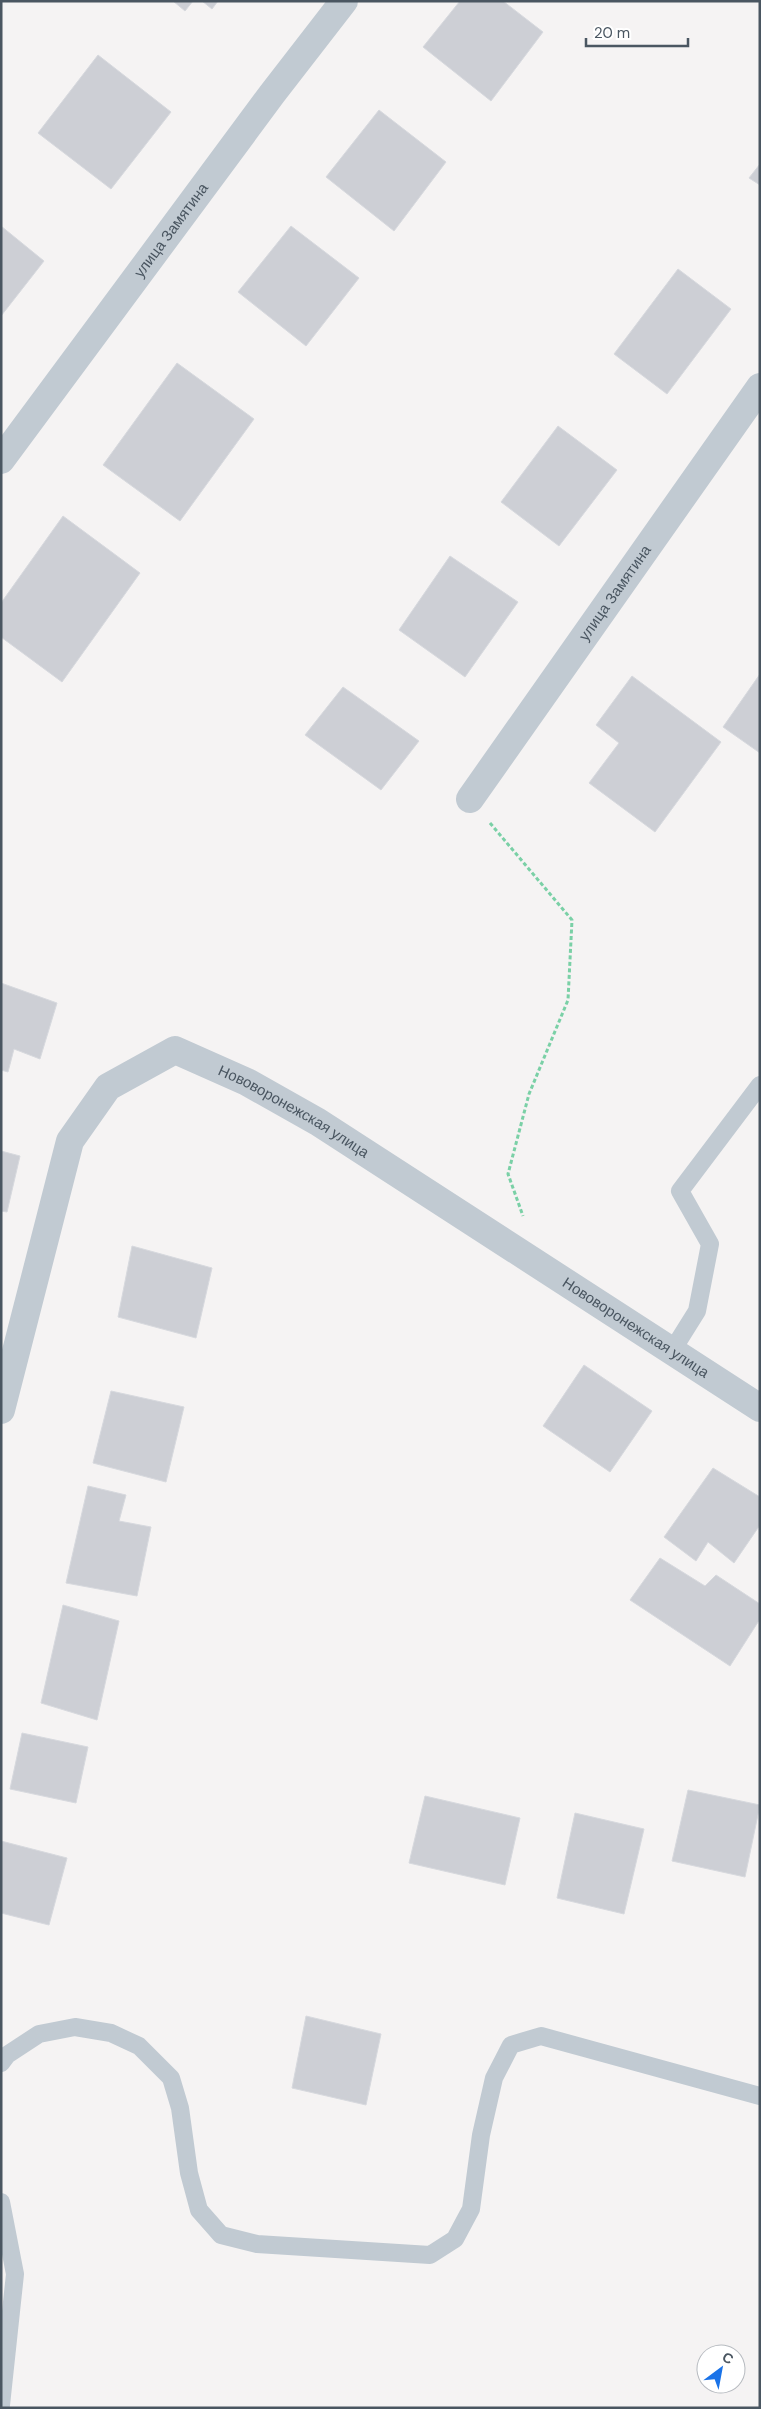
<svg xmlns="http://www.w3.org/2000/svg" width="761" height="2409" viewBox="0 0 761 2409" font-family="'DM Sans',sans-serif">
	<rect width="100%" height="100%" fill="#f5f3f3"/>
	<!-- building -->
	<path fill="#cdcfd5" stroke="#d7d9de" d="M173,1H193L185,11Z
		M202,1H218L212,9Z
		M460,1H503L543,32L491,101L423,47Z
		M98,55L171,112L111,189L38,133Z
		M379,110L446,162L394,231L326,177Z
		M760,164V185L749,178Z
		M1,226L44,261L1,316Z
		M291,226L359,278L306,346L238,292Z
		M678,269L731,309L667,394L614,354Z
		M177,363L254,419L180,521L103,465Z
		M558,426L617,470L559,546L501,502Z
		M63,516L140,573L62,682L1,637V603Z
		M450,556L518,602L465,677L399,630Z
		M760,674V753L723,727Z
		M632,676L721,742L655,832L589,783L619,743L596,725Z
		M343,687L419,741L381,790L305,735Z
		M1,983L57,1003L40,1059L14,1049L8,1072L1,1070Z
		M1,1151L20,1156L7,1212L1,1211Z
		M132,1246L212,1268L196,1338L118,1317Z
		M584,1365L652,1411L610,1472L543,1426Z
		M111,1391L184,1407L166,1482L93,1463Z
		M713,1468L760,1497V1525L734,1563L708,1542L696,1561L664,1537Z
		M88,1486L126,1495L119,1521L151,1527L137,1596L66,1583Z
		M660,1558L705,1586L716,1575L760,1604V1619L730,1666L630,1600Z
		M63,1605L119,1621L97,1720L41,1703Z
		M22,1733L88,1747L76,1803L10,1789Z
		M688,1790L760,1805L745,1877L672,1861Z
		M425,1796L520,1818L505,1885L409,1863Z
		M575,1813L644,1829L624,1914L557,1898Z
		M1,1841L67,1858L49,1925L1,1913Z
		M306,2016L381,2034L366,2105L292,2088Z"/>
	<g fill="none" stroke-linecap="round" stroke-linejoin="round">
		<!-- path -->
		<path stroke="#7ad0a6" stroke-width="3" stroke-dasharray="4 2.5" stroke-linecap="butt" d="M490,823L572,920L568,1000L529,1094L508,1174L523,1216"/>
		<!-- lane -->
		<path stroke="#c1cad2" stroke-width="18" d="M672,1351L697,1311L710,1244L680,1191L760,1085
			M1,2063L7,2055L39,2034L75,2027L111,2033L139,2046L171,2078L180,2108L189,2173L199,2210L221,2235L257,2244L430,2255L455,2239L471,2209L481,2135L494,2078L511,2045L541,2036L760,2096
			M1,2202L15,2274L1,2405"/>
		<!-- street -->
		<g stroke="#c1cad2" stroke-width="28">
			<path id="s1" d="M1,460L272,94L344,1"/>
			<path id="s2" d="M470,799L760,387"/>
			<path id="s3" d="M1,1410L70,1141L108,1087L175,1050L247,1082L318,1122L760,1408"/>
		</g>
	</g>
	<g text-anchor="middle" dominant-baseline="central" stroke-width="4" stroke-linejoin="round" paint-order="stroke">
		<!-- street labels -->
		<g font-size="15" fill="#4a5661" stroke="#fff">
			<text stroke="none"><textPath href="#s1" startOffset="286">улица Замятина</textPath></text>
			<text stroke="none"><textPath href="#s2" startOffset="252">улица Замятина</textPath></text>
			<text stroke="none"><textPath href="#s3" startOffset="554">Нововоронежская улица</textPath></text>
			<text stroke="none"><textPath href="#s3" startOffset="959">Нововоронежская улица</textPath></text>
		</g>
	</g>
	<!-- border -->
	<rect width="761" height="2409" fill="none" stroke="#4a5661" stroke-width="5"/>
	<!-- north arrow -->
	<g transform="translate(721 2369) rotate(32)"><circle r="24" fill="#ffffff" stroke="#b7bbc0"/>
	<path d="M0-4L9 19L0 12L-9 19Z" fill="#1a73e8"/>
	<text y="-8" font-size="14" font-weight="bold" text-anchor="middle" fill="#4a5661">С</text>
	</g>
	<!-- scale -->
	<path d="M586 38v8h102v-8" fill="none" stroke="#4a5661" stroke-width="2.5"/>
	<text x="594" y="38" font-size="15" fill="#4a5661" stroke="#ffffff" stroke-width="4" paint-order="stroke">20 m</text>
</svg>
